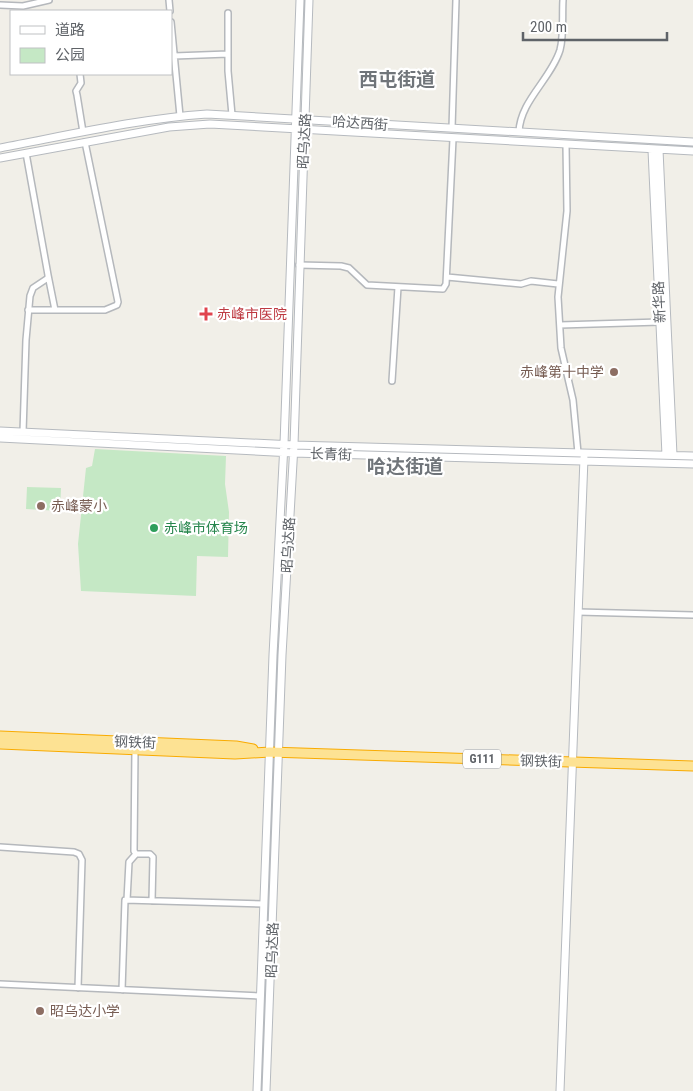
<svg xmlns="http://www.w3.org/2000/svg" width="693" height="1091" viewBox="0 0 693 1091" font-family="'Roboto Condensed','Noto Sans SC',sans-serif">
	<rect width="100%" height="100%" fill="#f1efe8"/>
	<!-- green -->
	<path fill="#c5e8c5" d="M95,449L226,456L225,484L229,512L228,557L197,556L196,596L81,591L78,544L86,468L92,466Z
		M27,487L61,488L60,511L26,509Z"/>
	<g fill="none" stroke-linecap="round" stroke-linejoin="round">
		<defs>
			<path id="street" d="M169,0L170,11
				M0,5L23,6L49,0
				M228,13V71L232,115
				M171,22L180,116
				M174,56L228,54
				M80,74L81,83L76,91L77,95L83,132
				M452,128L456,0
				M519,132C520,101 551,79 560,50C564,35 562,16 563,0
				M566,145L567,211L558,297L561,348L573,400L578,453
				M299,265L341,266L349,268L367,285L443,289L446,284L453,139
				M48,275L55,310
				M447,277L521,284L531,281L558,284
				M28,310H105L117,305L118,302L85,142
				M560,325L660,322
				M392,381L398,287
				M23,432L26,340L30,296L33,288L48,278V275L26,153
				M578,612L693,615
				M135,750L134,851L136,854H150L153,857L152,901
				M0,847L74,852L79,854L82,860L78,988
				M127,900L129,862L136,854
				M0,984L261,996
				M122,990L125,900L264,904"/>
			<path id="secondary" d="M0,148C69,135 137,119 207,114L693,142
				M652,150L666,455
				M659,150L673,455
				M0,158L169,127L210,124L693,151
				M0,431L294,445L693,456
				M0,438L293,453L693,464
				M257,1091L273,655L284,444L300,0
				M266,1091L282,655L294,445L309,0
				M560,1091L584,458"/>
			<path id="highway" d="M0,736L236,746L253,749
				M0,744L235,754L270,752L693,766"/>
		</defs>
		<!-- street casing -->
		<use href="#street" stroke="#b5b8bc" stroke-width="8"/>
		<!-- secondary casing -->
		<use href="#secondary" stroke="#b6babf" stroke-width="9"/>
		<!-- highway casing -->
		<use href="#highway" stroke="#f9ab00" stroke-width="11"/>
		<!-- street -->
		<use href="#street" stroke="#fff" stroke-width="5"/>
		<!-- secondary -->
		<use href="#secondary" stroke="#fff" stroke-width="7"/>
		<!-- highway -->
		<use href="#highway" stroke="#fde293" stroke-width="9"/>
	</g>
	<!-- markers -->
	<path fill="#e0444e" stroke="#fff" stroke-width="2" d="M203.5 306.5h5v5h5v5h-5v5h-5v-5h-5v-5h5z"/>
	<g fill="#8d6e63" stroke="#fff" stroke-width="2">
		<circle cx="614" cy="372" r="5"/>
		<circle cx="41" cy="506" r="5"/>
		<circle cx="40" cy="1011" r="5"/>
	</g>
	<circle fill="#2e9e5b" stroke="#fff" stroke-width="2" cx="154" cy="528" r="5"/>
	<g text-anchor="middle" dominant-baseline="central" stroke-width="4.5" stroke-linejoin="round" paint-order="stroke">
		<!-- shield labels -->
		<rect fill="#fff" stroke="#8f9295" stroke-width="1" x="463" y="749.5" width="38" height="19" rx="4"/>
		<g font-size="12" font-weight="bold" fill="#5f6368">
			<text x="482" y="759">G111</text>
		</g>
		<!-- street labels -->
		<g font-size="14" fill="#5f6368" stroke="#fff">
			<text transform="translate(360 123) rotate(4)">哈达西街</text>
			<text transform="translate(304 141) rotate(-87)">昭乌达路</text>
			<text transform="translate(659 302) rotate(-93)">新华路</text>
			<text transform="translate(331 454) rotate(2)">长青街</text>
			<text transform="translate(288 545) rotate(-87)">昭乌达路</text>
			<text transform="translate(135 742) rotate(3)">钢铁街</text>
			<text transform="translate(541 761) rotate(2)">钢铁街</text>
			<text transform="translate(272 950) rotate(-88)">昭乌达路</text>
		</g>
		<!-- health labels -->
		<g font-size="14" fill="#be3a42" stroke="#fff" text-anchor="start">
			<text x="217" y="314">赤峰市医院</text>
		</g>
		<!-- education labels -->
		<g font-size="14" fill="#785e54" stroke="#fff" text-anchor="start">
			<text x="604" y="372" text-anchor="end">赤峰第十中学</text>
			<text x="51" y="506">赤峰蒙小</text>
			<text x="50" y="1011">昭乌达小学</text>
		</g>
		<!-- leisure labels -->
		<g font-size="14" fill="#27864d" stroke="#fff" text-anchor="start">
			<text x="164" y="528">赤峰市体育场</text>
		</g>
		<!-- district labels -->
		<g font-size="19" font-weight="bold" fill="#70757a" stroke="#fff">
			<text x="397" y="79">西屯街道</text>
			<text x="405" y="466">哈达街道</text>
		</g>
	</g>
	<!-- legend -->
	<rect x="10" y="10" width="162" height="65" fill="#ffffff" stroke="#bfc1c3"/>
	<rect x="20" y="26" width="25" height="8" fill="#ffffff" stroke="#bfc1c3"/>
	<text x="55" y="35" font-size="15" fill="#5f6368">道路</text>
	<rect x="20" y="48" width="25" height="15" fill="#c5e8c5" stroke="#bfc1c3"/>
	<text x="55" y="60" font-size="15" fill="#5f6368">公园</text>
	<!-- scale -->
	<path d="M523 32v8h144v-8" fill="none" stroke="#5f6368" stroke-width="2.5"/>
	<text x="530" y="32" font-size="15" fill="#5f6368" stroke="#ffffff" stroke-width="4" paint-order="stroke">200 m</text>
</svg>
